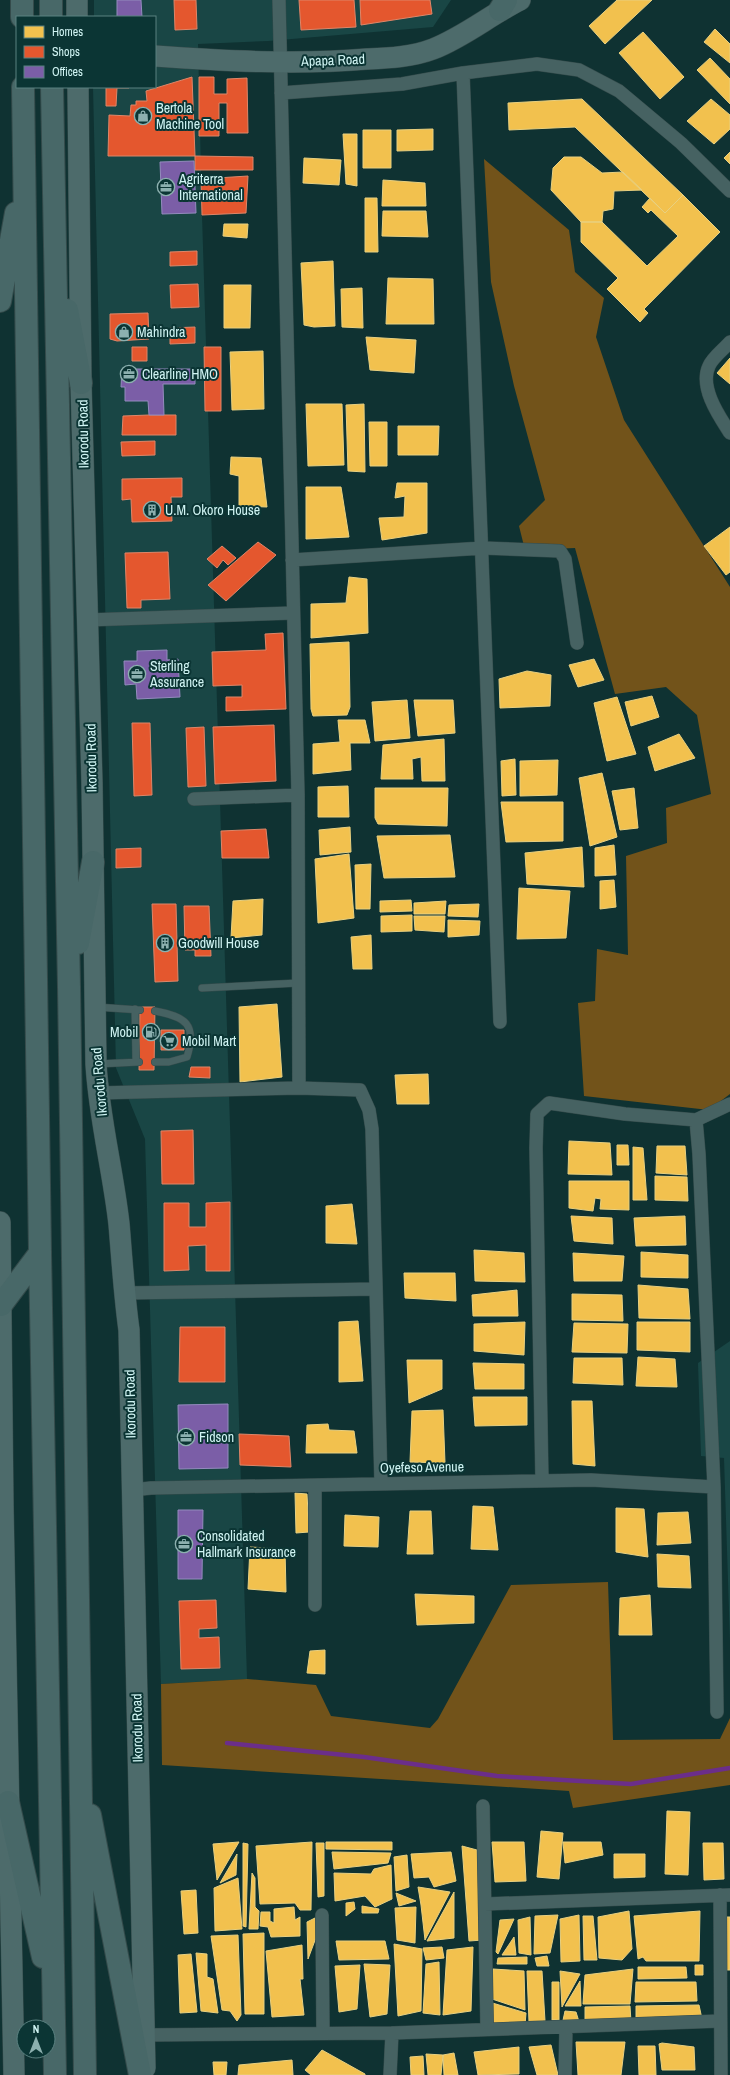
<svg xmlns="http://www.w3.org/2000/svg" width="730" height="2075" viewBox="0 0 730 2075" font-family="'Archivo Narrow',sans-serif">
	<rect width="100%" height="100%" fill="#0f3232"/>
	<!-- built -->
	<path fill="#194645" d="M94,0H451L433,27L268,41L198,44L202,215L247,1679L161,1684L145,1139L116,1068L93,87H155V17H94Z
		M730,1341V1641L724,1458L701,1456L698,1363Z"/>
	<!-- green -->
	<path fill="#72531a" d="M484,159L569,230L575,272L604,298L596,337L624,420L730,587V1094L709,1110L584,1096L578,1003L595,1001L597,949L628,955L626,856L667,843L666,808L711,794L697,715L666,687L615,694L575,548L525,550L519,526L545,500L514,386L491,282Z
		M608,1582L613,1740L720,1739L730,1718V1785L573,1808L569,1791L162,1765L161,1684L247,1679L316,1685L331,1716L430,1728L438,1719L511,1585Z"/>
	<!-- homes -->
	<path fill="#f2c14e" stroke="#e8d080" d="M617,0H652L605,44L589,26Z
		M715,29L730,44V63L704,42Z
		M643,32L684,77L660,99L619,53Z
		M710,58L730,79V104L697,70Z
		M582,99L683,195L665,213L575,127L509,130L508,103Z
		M711,99L730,115V129L714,144L687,121Z
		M433,129V150L397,151V130Z
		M363,130H391V168H363Z
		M343,134H357V186L346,184Z
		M730,152V164L724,158Z
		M564,157H581L602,173L623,172L642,190L614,191L613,209L603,211L602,222H581L551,190L553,168Z
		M304,158L341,160L339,185L303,183Z
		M383,180L425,183L426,206H382Z
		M683,195L720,232L644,309L648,313L640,322L607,289L618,278L581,242V222H602L647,266L678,236L651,210L648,213L642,207L650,198L665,213Z
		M365,198H377L378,252H365Z
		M383,211H426L428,237L382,236Z
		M224,224H248L247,238L223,236Z
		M333,261L335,326L314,327L304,325L301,263Z
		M388,278L433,279L434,324H386Z
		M224,285H251L250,328H224Z
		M362,288L363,328L342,327L341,289Z
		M366,337L416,340L414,373L370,370Z
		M263,351L264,409L232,410L230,352Z
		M730,358V384L717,373Z
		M306,404H342L344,465L308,466Z
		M364,404L365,472L348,471L346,405Z
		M369,422H387V466H370Z
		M398,426H439L438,455H398Z
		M231,457L261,458L267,507L239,506V476L230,474Z
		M397,483H427V533L382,540L379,518L404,517L405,496L395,498Z
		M306,487H341L349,537L306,539Z
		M730,527V572L726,575L704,546Z
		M349,577L367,579L368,633L311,638V604L346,603Z
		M349,642L350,707L347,715L313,716L311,709L310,644Z
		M594,659L604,680L578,687L569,665Z
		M527,671L551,675L550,706L500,708L499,679Z
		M652,696L659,717L631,726L625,702Z
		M617,697L636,754L607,761L594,703Z
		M407,700L410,738L375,741L372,702Z
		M414,700H453L455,733L418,736Z
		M338,720H365L370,743H350L351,770L313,774V744L340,742Z
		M679,734L695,758L655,771L648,747Z
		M444,739L445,781H422L421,757L412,759L413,779H381L383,745Z
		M515,759L516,795L502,796L501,761Z
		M558,760L557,795L520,796V761Z
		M602,773L617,837L590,846L579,778Z
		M348,786L349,817H318V787Z
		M375,788H448L447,826L378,824L375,818Z
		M634,788L638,828L620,830L612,791Z
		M501,802H563V841L506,842Z
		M350,827L351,852L320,855L319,830Z
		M450,835L455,877L384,878L377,836Z
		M614,845L616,875L595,876V848Z
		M582,847L584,887L527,884L525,853Z
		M349,854L354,918L318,923L315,859Z
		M371,864L370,909H356L355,865Z
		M614,880L616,907L600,909V881Z
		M519,888L570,891L566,938L517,939Z
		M263,899L262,935L231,938L233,901Z
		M411,900L412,911L380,912V901Z
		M446,901L445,914H414V903Z
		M479,904L478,917L448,916L449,905Z
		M412,915V931L381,932V916Z
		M414,916H445L444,932L415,930Z
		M448,920L480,921L479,935L448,937Z
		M371,935L372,969H353L351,937Z
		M277,1004L282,1077L240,1082L239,1007Z
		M428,1074L429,1104H397L395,1075Z
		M569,1141L610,1143L612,1175L568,1174Z
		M617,1145H628L629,1165H617Z
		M657,1146H685L687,1175L656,1173Z
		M633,1147L643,1148L647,1200H633Z
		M655,1176L687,1177L688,1201L655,1200Z
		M569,1181H629V1210L600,1209L601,1199L595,1198L593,1211L569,1208Z
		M352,1204L357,1244L326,1243V1206Z
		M571,1216L612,1218L613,1244L574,1241Z
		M685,1216L686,1245L636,1246L634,1218Z
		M474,1250L524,1253L525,1282L475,1281Z
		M641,1252L688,1255V1278L641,1277Z
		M573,1253L624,1256L622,1281H574Z
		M404,1273H455L456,1301L405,1298Z
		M638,1285L688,1289L690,1319L639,1318Z
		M517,1290L518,1316H473L472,1295Z
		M572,1294L622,1295L623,1321L572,1320Z
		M358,1321L363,1381L339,1382V1322Z
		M525,1322L524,1355L474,1351V1324Z
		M637,1322H690V1352L637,1350Z
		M574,1323L628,1324L627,1353L572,1352Z
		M638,1357L675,1359L677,1387L636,1386Z
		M574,1358H622L623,1385L573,1383Z
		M407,1360H442V1389L409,1403Z
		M473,1363L524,1364V1389H475Z
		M473,1397H527V1425L475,1426Z
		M572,1401H592L595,1466L573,1464Z
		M443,1410L445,1463L410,1462L412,1411Z
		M328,1424L329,1430L354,1431L357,1453H306L307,1425Z
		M295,1493L307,1494L309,1532L296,1533Z
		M473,1506L493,1507L498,1550L471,1549Z
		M616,1508L644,1509L648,1557L616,1552Z
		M410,1511H431L433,1554H407Z
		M688,1512L691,1543L657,1545L658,1513Z
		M345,1515L379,1517L378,1547L344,1546Z
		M250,1547L285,1549L286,1592L248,1589Z
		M657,1554L689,1556L691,1588L658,1587Z
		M415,1594L474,1596V1623L417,1625Z
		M650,1595L652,1635H619L620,1598Z
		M325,1650V1674L307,1673L310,1651Z
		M667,1811L690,1812L688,1875L665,1874Z
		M541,1831L563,1833L559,1879L537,1877Z
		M239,1842L217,1880L213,1844Z
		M312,1842L311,1910H300L295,1903L260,1904L256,1846Z
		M326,1842H392V1850L326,1849Z
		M492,1842H524L526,1881L495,1882Z
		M563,1842H601L603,1855L565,1863Z
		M243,1843L248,1844L246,1927L243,1926Z
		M316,1843H324V1896L318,1897Z
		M703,1843H723L724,1879L704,1880Z
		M462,1846L477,1850L483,1940L469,1941Z
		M332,1852L391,1853L388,1863L334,1869Z
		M451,1852L456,1881L434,1887L429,1877L414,1878L411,1854Z
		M237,1854L236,1875L220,1883Z
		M614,1854H645V1877L614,1878Z
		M407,1855L409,1887L396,1891L394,1857Z
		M391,1865L392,1899L375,1907L365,1896L335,1901L334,1873L371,1874L374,1869Z
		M252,1873L255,1878V1907L259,1911L258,1929H249Z
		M238,1878L242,1929L215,1931L214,1888Z
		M418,1887L450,1892L425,1940L421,1905Z
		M196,1890L198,1933L184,1934L181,1891Z
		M454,1892V1938L427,1941Z
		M396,1893L416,1901L399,1906Z
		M354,1902L355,1909L346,1916V1903Z
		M362,1906L379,1909L378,1913H362Z
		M294,1907L295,1920L300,1917V1936L271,1937L268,1927L260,1926L261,1912H270V1921L274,1923V1909Z
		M416,1907L415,1943L397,1940L395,1908Z
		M629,1911L632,1949L622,1960L599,1958L598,1917Z
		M700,1911L699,1961H646L643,1957L638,1959L634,1916Z
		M558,1915L550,1953L534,1954L535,1916Z
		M579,1915L580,1961L561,1962L560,1919Z
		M583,1916H593L597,1960H584Z
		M530,1917L531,1955L519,1953L518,1920Z
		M724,1917H730V1970H722Z
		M315,1918L320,1927L308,1959L307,1922Z
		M514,1919L498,1954L496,1952L500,1920Z
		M264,1933V2014H245L243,1934Z
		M238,1935L241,2015L237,2021L230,2011L222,2010L211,1936Z
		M514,1937L516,1955H502Z
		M336,1941H385L389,1959L339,1960Z
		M394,1944L422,1949L421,2011L398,2016Z
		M302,1945L303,1979H300L304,2015L272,2017L266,1951Z
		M442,1947L444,1958L426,1960L423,1948Z
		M473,1947L471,2011L443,2015L447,1950Z
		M196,1953L207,1954V1977L213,1979L218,2013L201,2011Z
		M191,1954L197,2012L180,2013L178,1955Z
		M547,1956L549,1966H537L535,1958Z
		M527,1957V1964H497L498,1958Z
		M439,1962L440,2015L423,2013L426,1964Z
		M364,1964L390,1965L387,2014L370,2017Z
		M360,1965L357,2009L339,2012L335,1966Z
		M695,1965H703V1975H695Z
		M638,1967H686L687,1978L638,1979Z
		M493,1969L524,1971L525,2010L489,1998Z
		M633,1969L630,2004H583L585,1975Z
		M527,1971H542L545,2021L529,2022Z
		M560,1971L580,1974L562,2007Z
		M580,1981L581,2006H565Z
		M552,1982H559V2020H552Z
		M636,1982H696L697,2001L635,2002Z
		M489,2002L526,2013L525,2025L491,2024Z
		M699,2005L702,2019L636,2021V2006Z
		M630,2006L631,2022L585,2021V2007Z
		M565,2011L576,2012L580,2025H562Z
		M576,2042H625L621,2075H578Z
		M662,2043L694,2047L695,2070H662L659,2044Z
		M551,2045L558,2075H537L529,2047Z
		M638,2046H655L656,2075H639Z
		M519,2047V2074L478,2075L474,2052Z
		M322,2050L365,2074V2075H311L305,2070Z
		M454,2053L458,2075H444L443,2055Z
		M426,2054L443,2055L441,2075H428Z
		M423,2056L424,2075H411L410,2057Z
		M292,2060L293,2075H238L239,2065Z
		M213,2062H227L226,2075H214Z"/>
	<!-- shops -->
	<path fill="#e4572e" stroke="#de8669" d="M174,0H196L197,29L175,30Z
		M299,0H354L356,27L301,30Z
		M360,0H430L432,14L361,25Z
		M192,77L195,156H108L109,115L130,116L131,105H136V101H147L146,91Z
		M199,77H214V94H227V79L247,78L248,133H227V103H219V136H199Z
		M106,87H129V88H117L116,106H106Z
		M195,156L253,157V170H195Z
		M248,176L246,213L202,215L201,179Z
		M197,251V265L170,266V252Z
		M198,284L199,307L171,308L170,285Z
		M148,313L149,339L117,341L110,339V314Z
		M195,327V343L170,344V328Z
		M132,347H147V361H132Z
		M204,347H221V411H205Z
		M149,415H176V435H122L123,416Z
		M155,441V455L122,456L121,442Z
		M182,478V497H171L172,521L132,522L131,499L122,500V479Z
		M258,542L276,555L226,601L208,585Z
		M222,546L236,558L228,565L223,560L217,568L207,559Z
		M168,552L170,599L141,600V608H127L125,553Z
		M283,633L286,709L226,711V697H242V685L213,686L212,652L266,650L265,634Z
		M132,723H150L152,795L134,796Z
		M274,725L276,781L215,784L213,727Z
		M204,727L206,786L188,787L186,728Z
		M266,829L269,858H222L221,831Z
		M141,848V867L116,868V849Z
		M152,904H176L178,981L155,982Z
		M184,906H209L211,956H195V950H185Z
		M140,1007H155L154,1070H139Z
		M161,1030H184V1050H161Z
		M191,1067H210V1078L189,1077Z
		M193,1130L194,1184H162L161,1131Z
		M230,1202V1271H206V1245L188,1246L189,1270L164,1271V1203H189V1227H206V1203Z
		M180,1327H225V1382H179Z
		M239,1434L289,1436L291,1467L240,1465Z
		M216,1600L217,1628L199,1629V1638L219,1637L220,1668L181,1669L179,1601Z"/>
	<!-- offices -->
	<path fill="#7b5ea7" stroke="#948bbe" d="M117,0H141L142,17H117Z
		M194,161L196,213L162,214L160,162Z
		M122,369H195V384H163L164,415H149L148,401H125V387H121Z
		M167,650V660L178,659L180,697L137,699L136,684L125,685L124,661H137V651Z
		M228,1404V1468L179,1469L178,1405Z
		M178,1510H203L202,1579H178Z"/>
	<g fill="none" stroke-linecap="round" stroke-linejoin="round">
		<!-- stream -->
		<path stroke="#6b2e8a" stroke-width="4.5" d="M227,1743L364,1757L497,1776L631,1784L730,1768"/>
		<defs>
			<path id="lane" d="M202,988L298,983
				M96,1007L140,1010
				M135,1009L136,1062
				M155,1062H169L187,1057C197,1024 186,1017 155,1011
				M98,1064L139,1062"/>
			<path id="street" d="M279,0L298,795L299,1088
				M463,73L500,1022
				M281,93L402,84L463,73L537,64L579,70L619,91L681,143L730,191
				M730,342C724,349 712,358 709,366C699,387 719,416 730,433
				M292,560L483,548L560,551L565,559L577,643
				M87,620L293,613
				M194,799L298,795
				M98,1093L299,1088L360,1090L369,1110L372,1129L381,1484
				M696,1120L699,1154L714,1487L717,1712
				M124,1293L376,1289
				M542,1481L536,1148L537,1114L549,1103L625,1114L696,1120L730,1104
				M315,1486V1605
				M132,1490L151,1488L591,1480L714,1487
				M483,1806L487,2029
				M720,1895L721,2075
				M485,1904L730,1895
				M322,1915L323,2033
				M144,2035L393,2033L720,2021
				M390,2075L392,2033
				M565,2075L566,2027"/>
			<path id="primary" d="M77,0V17
				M155,56C225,61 297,65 367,59C389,58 412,57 433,49C464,37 490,15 520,0
				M78,87L81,383L92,783L96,1064C99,1118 113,1170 119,1224C122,1259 124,1294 129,1330L145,2068
				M0,1222L3,1506L14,2075"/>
			<path id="highway" d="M22,0V17
				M51,0V17
				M500,10L506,0
				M23,87L40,1253L55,2075
				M52,87L69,987L85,2075
				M0,301L16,213
				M67,310L81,383
				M78,943L93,862
				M1,1305L40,1253
				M8,1802L43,1957
				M90,1815L140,2075"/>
		</defs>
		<!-- lane casing -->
		<use href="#lane" stroke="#344b4b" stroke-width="8"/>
		<!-- street casing -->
		<use href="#street" stroke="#344b4b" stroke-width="14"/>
		<!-- primary casing -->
		<use href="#primary" stroke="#344b4b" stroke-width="22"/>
		<!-- highway casing -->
		<use href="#highway" stroke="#344b4b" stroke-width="24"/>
		<!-- lane -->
		<use href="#lane" stroke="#466262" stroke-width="7"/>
		<!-- street -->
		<use href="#street" stroke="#466262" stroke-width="13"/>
		<!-- primary -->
		<use href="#primary" stroke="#4d6b6b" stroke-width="21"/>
		<!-- highway -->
		<use href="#highway" stroke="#486868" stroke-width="22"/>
	</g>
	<!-- icons -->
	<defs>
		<symbol id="shop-ring" viewBox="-11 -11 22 22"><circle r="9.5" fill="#0b3534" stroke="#8cb0af" stroke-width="1.5"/><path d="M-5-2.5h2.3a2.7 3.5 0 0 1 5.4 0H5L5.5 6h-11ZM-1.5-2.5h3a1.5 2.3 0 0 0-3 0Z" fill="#8cb0af"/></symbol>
		<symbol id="office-ring" viewBox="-11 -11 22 22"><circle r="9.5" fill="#0b3534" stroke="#8cb0af" stroke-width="1.5"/><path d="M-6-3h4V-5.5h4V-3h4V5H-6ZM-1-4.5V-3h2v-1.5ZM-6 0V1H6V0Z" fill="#8cb0af"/></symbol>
		<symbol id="building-ring" viewBox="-11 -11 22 22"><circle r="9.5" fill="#0b3534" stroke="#8cb0af" stroke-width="1.5"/><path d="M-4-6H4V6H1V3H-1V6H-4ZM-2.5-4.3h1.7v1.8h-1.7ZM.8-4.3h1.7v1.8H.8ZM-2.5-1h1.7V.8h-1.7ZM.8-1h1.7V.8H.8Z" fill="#8cb0af"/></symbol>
		<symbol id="fuel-ring" viewBox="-11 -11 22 22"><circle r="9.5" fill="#0b3534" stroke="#8cb0af" stroke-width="1.5"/><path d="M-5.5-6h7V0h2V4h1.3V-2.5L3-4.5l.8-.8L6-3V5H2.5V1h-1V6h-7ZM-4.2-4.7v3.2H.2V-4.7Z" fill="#8cb0af"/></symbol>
		<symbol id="supermarket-ring" viewBox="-11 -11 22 22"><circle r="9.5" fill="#0b3534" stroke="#8cb0af" stroke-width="1.5"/><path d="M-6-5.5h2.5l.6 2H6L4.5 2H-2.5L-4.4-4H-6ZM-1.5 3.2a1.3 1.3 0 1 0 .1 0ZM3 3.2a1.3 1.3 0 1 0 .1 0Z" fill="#8cb0af"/></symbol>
	</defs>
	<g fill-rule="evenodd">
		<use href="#shop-ring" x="133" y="106" width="20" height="20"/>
		<use href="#office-ring" x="156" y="177" width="20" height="20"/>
		<use href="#shop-ring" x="114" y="322" width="20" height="20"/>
		<use href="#office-ring" x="119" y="364" width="20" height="20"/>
		<use href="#building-ring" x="142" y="500" width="20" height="20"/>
		<use href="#office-ring" x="127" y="664" width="20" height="20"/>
		<use href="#building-ring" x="155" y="933" width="20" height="20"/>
		<use href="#fuel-ring" x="141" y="1022" width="20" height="20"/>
		<use href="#supermarket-ring" x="159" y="1031" width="20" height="20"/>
		<use href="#office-ring" x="176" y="1427" width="20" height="20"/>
		<use href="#office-ring" x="174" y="1534" width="20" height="20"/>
	</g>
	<g text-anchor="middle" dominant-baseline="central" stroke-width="4" stroke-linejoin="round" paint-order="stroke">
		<!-- street labels -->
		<g font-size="14" fill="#d0f4f3" stroke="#0b3534">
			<text transform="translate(333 60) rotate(-2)">Apapa Road</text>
			<text transform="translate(83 434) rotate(-91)">Ikorodu Road</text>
			<text transform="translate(91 758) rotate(-91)">Ikorodu Road</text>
			<text transform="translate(99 1082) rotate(-95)">Ikorodu Road</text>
			<text transform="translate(130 1404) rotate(-91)">Ikorodu Road</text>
			<text transform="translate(422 1467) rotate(-1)">Oyefeso Avenue</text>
			<text transform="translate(137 1728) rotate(-91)">Ikorodu Road</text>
		</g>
		<!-- poi labels -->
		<g font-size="14" fill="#d0f4f3" stroke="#0b3534" text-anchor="start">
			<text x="156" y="108">Bertola<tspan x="156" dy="16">Machine Tool</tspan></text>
			<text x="179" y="179">Agriterra<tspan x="179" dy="16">International</tspan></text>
			<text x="137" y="332">Mahindra</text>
			<text x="142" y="374">Clearline HMO</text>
			<text x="165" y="510">U.M. Okoro House</text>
			<text x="150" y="666">Sterling<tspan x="150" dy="16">Assurance</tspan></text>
			<text x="178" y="943">Goodwill House</text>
			<text x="138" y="1032" text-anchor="end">Mobil</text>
			<text x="182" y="1041">Mobil Mart</text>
			<text x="199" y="1437">Fidson</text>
			<text x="197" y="1536">Consolidated<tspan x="197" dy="16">Hallmark Insurance</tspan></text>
		</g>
	</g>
	<!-- legend -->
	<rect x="16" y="16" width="140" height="72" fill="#0b3534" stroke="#5a8180"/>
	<rect x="24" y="26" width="20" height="12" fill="#f2c14e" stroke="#5a8180"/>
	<text x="52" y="36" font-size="12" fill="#d0f4f3">Homes</text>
	<rect x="24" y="46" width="20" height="12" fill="#e4572e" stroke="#5a8180"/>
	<text x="52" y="56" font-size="12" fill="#d0f4f3">Shops</text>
	<rect x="24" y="66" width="20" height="12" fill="#7b5ea7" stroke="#5a8180"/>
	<text x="52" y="76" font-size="12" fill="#d0f4f3">Offices</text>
	<!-- north arrow -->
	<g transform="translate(36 2039)"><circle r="19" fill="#0b3534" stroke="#5a8180"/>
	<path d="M0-3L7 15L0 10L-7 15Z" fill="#8cb0af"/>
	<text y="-6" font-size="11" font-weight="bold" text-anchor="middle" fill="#d0f4f3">N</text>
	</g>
</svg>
